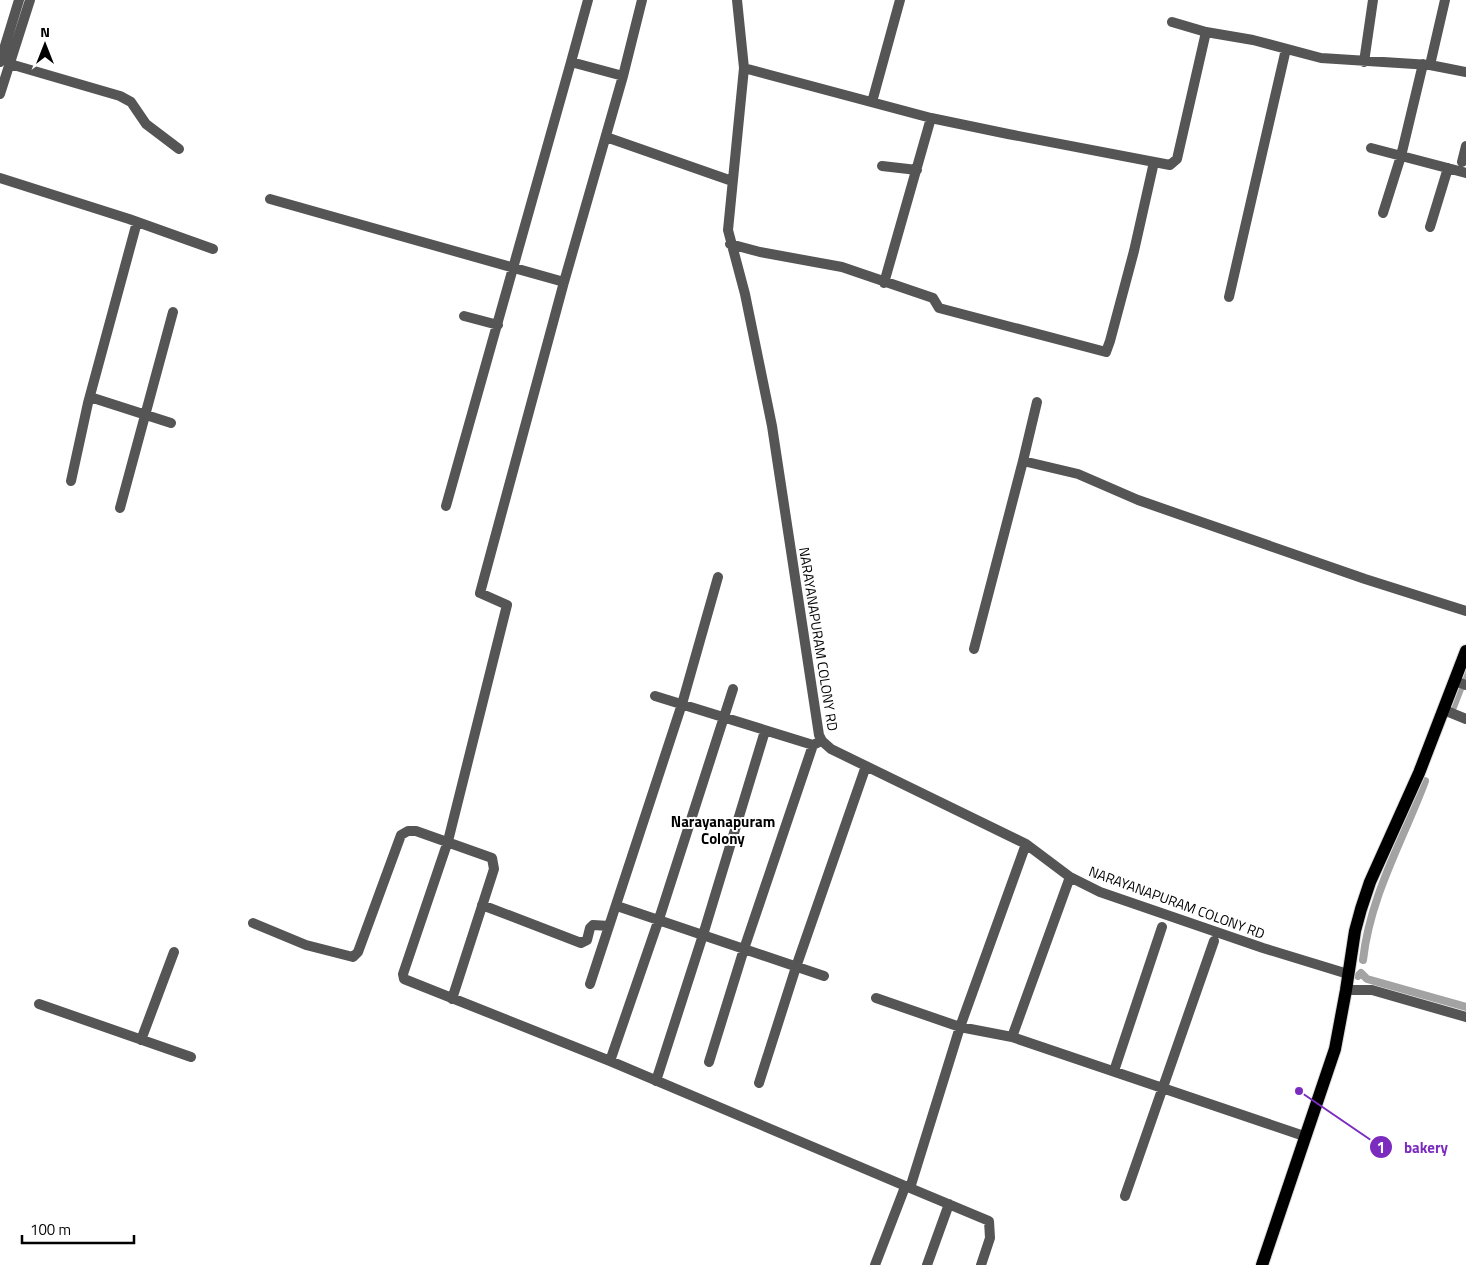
<svg xmlns="http://www.w3.org/2000/svg" width="1466" height="1265" viewBox="0 0 1466 1265" font-family="'Titillium Web',sans-serif">
	<rect width="100%" height="100%" fill="#fff"/>
	<g fill="none" stroke-linecap="round" stroke-linejoin="round">
		<!-- canal -->
		<path stroke="#a3a3a3" stroke-width="8" d="M1465,678L1466,675
			M1453,707L1460,689
			M1363,960C1370,896 1403,840 1425,781
			M1358,976L1361,973L1367,979L1466,1007"/>
		<defs>
			<path id="major" d="M1262,1265L1335,1049L1346,990L1355,931L1361,909L1370,882L1419,773L1466,651"/>
		</defs>
		<!-- major casing -->
		<use href="#major" stroke="#dbdbdb" stroke-width="14"/>
		<!-- minor -->
		<path stroke="#555" stroke-width="10" d="M737,0L744,68L728,230L745,294L772,426L819,735L822,741L831,749L1026,844L1070,877L1100,892L1263,948L1348,974
			M1172,22L1206,32L1253,40L1321,58L1430,65L1445,0
			M0,62L19,0
			M571,62L588,0
			M1364,62L1373,0
			M10,64L120,96L131,102L146,124L179,149
			M1430,65L1466,72
			M744,68L931,118L1008,134L1170,165L1177,159L1206,32
			M0,94L30,0
			M872,102L900,0
			M606,137L732,181
			M1371,148L1466,173
			M1462,162L1466,146
			M882,166L917,170
			M0,178L129,219L213,249
			M270,199L564,282L480,593L507,605L448,841L403,974L404,979L610,1061L910,1188L960,1027L1026,844
			M1383,213L1401,156L1423,64
			M1430,227L1448,168
			M730,244L760,252L842,267L933,298L939,308L1106,352L1110,341L1134,251L1154,162
			M564,282L623,76L642,0
			M884,283L931,118
			M1229,297L1286,49
			M464,316L498,325
			M90,397L171,423
			M1023,461L1078,474L1138,500L1365,579L1466,611
			M71,481L88,403L137,222
			M446,506L571,62L623,76
			M120,508L173,312
			M974,649L1023,461L1037,402
			M1455,681L1466,685
			M655,696L813,745L819,742
			M1444,710L1466,719
			M482,905L581,943L587,940L590,928L593,925L609,926
			M617,906L824,976
			M253,923L306,945L353,957L358,952L401,835L408,831H416L492,858L494,869L452,999
			M590,984L682,704L718,577
			M1346,990H1372L1466,1017
			M876,998L960,1027L1012,1037L1304,1136
			M39,1004L191,1057
			M1012,1037L1070,877
			M141,1040L174,952
			M610,1061L659,919L733,689
			M709,1062L744,949L813,745
			M1114,1071L1162,927
			M656,1081L703,935L765,731
			M759,1083L796,967L866,766
			M910,1188L989,1221L990,1238L981,1265
			M1125,1196L1214,941
			M875,1265L905,1187
			M927,1265L949,1204"/>
		<!-- major -->
		<use href="#major" stroke="#000" stroke-width="12"/>
	</g>
	<g text-anchor="middle" dominant-baseline="central" stroke-width="4" stroke-linejoin="round" paint-order="stroke">
		<!-- street labels -->
		<g font-size="14" fill="#000" stroke="#fff">
			<text transform="translate(819 639) rotate(81)">NARAYANAPURAM COLONY RD</text>
			<text transform="translate(1177 902) rotate(20)">NARAYANAPURAM COLONY RD</text>
		</g>
		<!-- neighbourhood labels -->
		<g font-size="15" font-weight="bold" fill="#000" stroke="#fff">
			<text x="723" y="821">Narayanapuram<tspan x="723" dy="17">Colony</tspan></text>
		</g>
	</g>
	<!-- callouts -->
	<path fill="none" stroke="#7b2cbf" stroke-width="2" d="M1299 1091L1381 1147"/>
	<g fill="#7b2cbf" stroke="#fff" stroke-width="2">
		<circle cx="1299" cy="1091" r="5"/>
		<circle cx="1381" cy="1147" r="12"/>
	</g>
	<g font-size="15" text-anchor="middle" font-weight="bold" fill="#fff">
		<text x="1381" y="1153">1</text>
	</g>
	<g font-size="15" text-anchor="middle" font-weight="bold" fill="#7b2cbf" stroke="#fff" stroke-width="4" stroke-linejoin="round" paint-order="stroke">
		<text x="1426" y="1153">bakery</text>
	</g>
	<!-- north arrow -->
	<g transform="translate(45 45)" stroke="#ffffff" stroke-width="4" paint-order="stroke">
	<path d="M0-4L9 19L0 12L-9 19Z" fill="#000000"/>
	<text y="-8" font-size="14" font-weight="bold" text-anchor="middle" fill="#000000">N</text>
	</g>
	<!-- scale -->
	<path d="M22 1235v8h112v-8" fill="none" stroke="#000000" stroke-width="2.5"/>
	<text x="30" y="1235" font-size="15" fill="#000000" stroke="#ffffff" stroke-width="4" paint-order="stroke">100 m</text>
</svg>
